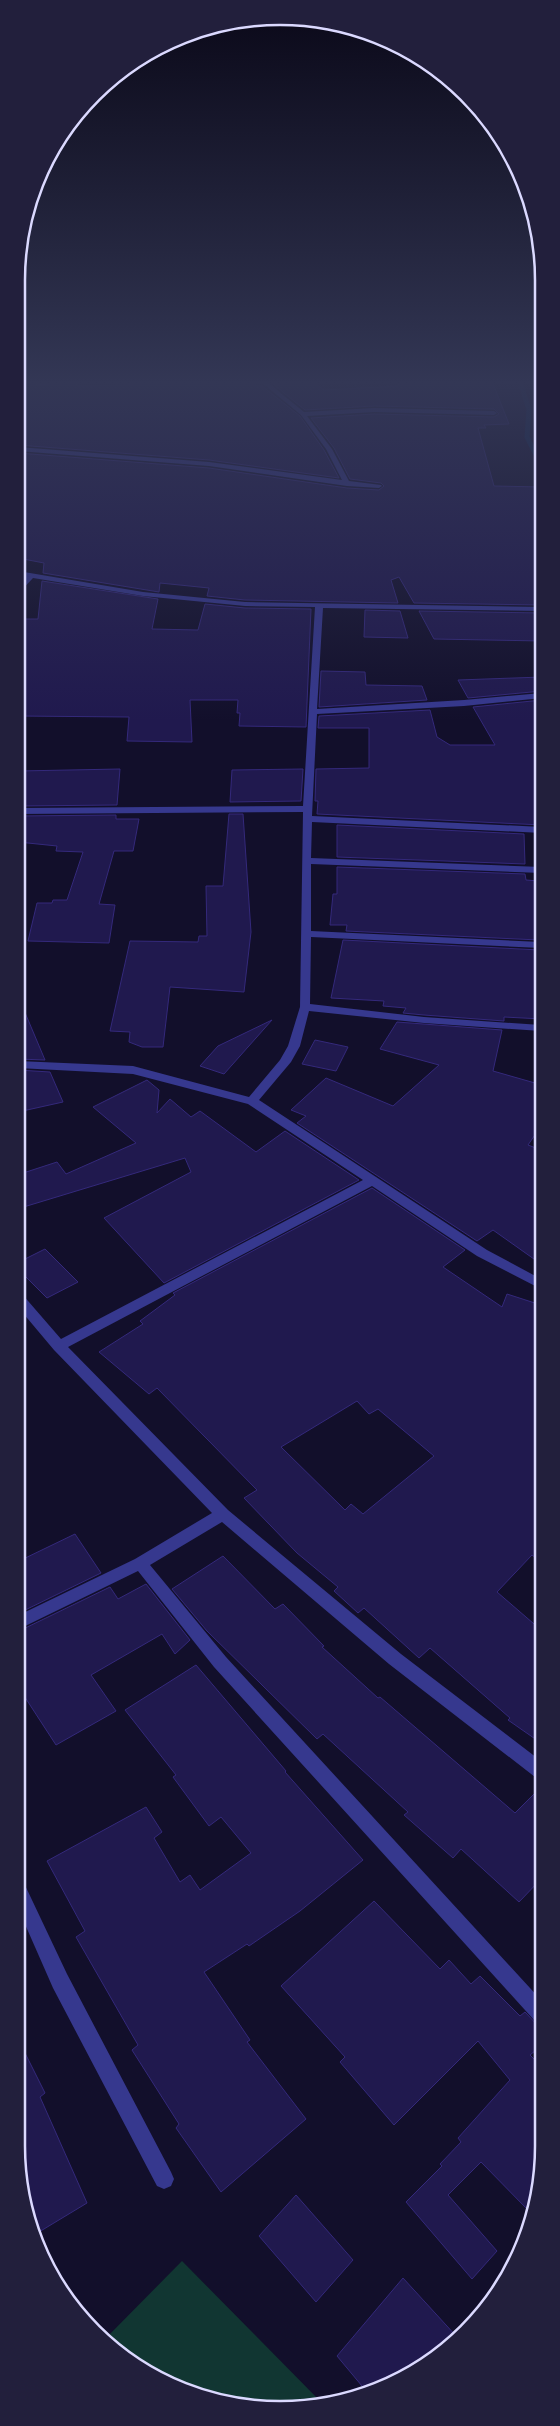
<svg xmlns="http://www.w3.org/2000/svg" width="560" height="2426" viewBox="0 0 560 2426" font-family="'Fira Sans Condensed',sans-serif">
	<rect width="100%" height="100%" fill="#120f2b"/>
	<!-- green -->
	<path fill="#113632" d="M182,2261L322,2403L262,2409L164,2383L106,2338Z"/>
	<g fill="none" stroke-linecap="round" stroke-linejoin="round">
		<!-- stream -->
		<path stroke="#082750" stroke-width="5" d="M520,381L529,410L527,437L542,467"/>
	</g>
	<!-- building -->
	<path fill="#20194e" stroke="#34297b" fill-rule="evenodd" d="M18,381H34L36,385L76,382L77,386L130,385V381H252L257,386H262L300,416L324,450L339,478L209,460L18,445Z
		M312,381L324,390L399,386L398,384L409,383L407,381H492L509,424L484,425L486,428H478L494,486L542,487V605L414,603L399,577L391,580L398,603L245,600L207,596L209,588L160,583L159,592L43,573L44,563L18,558V453L209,468L347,488L379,490L384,486L381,483L350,479L334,448L311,418L374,414L494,417L499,414L494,409L374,406L305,410L273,384Z
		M42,581L158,599L152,629L198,630L205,604L245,608L311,609L306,727L239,726L240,713H237L238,700H190L192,742L127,741L129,717L18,716V619H38Z
		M365,610L400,611L408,638L364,637Z
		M419,611L542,613V641L434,639Z
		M321,671L365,672L366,685L422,686L427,700L319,707Z
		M542,677V691L468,698L458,680Z
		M542,700V825L317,814L318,801H315L316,769L369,768V728H318L319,716L430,710L437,737L450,745H495L473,707Z
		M120,769L117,805L18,806V771Z
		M303,769L301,801L230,802L232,770Z
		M229,814H243L251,932L244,992L170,987L163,1047H142L129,1042L130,1032L110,1031L130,941L198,942L199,936H207L206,886H223Z
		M116,815V819H139L133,851H114L99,904L115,905L109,943L28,941L37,903H52L53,900H67L83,852L56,851L57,846L18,842V816Z
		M337,825L524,834L525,864L337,857Z
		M337,867L525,874L526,880L539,881L541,906H537L539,940L346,931L347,925H330L333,894H337Z
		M343,940L540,950L542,1019L504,1017V1021L424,1015L403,1013L406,1008L383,1006L384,1001L331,998Z
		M18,996L45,1060L18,1059Z
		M272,1020L224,1074L200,1066L218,1046Z
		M397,1022L502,1030L493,1071L542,1085L541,1126L528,1145L541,1150V1264L493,1230L477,1241L297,1123L306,1116L291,1110L326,1078L393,1106L439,1065L380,1049Z
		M315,1040L348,1047L336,1071L302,1064Z
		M18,1070L50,1072L63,1102L18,1112Z
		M147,1080L159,1090L157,1113L170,1099L191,1117L200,1111L256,1152L285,1131L359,1180L164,1283L104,1218L191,1172L185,1158L17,1209V1175L57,1162L66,1174L136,1143L93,1107Z
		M372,1188L465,1250L443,1267L502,1307L507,1294L541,1305V1562L532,1555L497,1592L541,1630V1743L508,1720L510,1718L430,1648L419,1658L364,1608L358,1613L334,1591L338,1587L297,1553L244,1498L257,1490L157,1388L149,1394L99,1352L143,1324L140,1321L175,1295L173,1293ZM357,1401L369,1414L378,1409L434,1456L363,1514L351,1504L345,1510L281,1447Z
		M45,1249L78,1282L47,1298L17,1268V1263Z
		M75,1534L101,1573L17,1614V1562Z
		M223,1556L275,1609L283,1604L324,1646L322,1647L378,1698L380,1697L515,1813L541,1787V1879L519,1902L461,1849L453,1858L404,1815L408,1812L323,1734L317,1739L207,1631L172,1589Z
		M146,1584L190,1640L175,1654L162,1634L91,1675L116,1711L56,1745L17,1685V1632L110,1587L118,1599Z
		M196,1665L286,1771L285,1772L363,1860L300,1911L249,1946L247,1944L204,1972L250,2040L247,2042L306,2119L221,2192L176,2128L179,2124L132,2050L138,2045L76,1937L85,1931L47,1861L146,1807L162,1832L154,1838L180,1882L190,1875L200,1890L251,1853L221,1817L209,1826L173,1777L176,1775L125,1710Z
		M374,1901L440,1969L449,1960L471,1984L480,1976L520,2016L525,2012L541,2029V2046L530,2055L541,2066V2181L536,2197L526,2208L481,2162L448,2195L497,2251L472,2279L406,2202L442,2166L440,2164L461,2142L458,2138L510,2080L478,2041L394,2125L340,2062L345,2057L281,1986Z
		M16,2035L45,2093L40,2097L87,2203L34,2235L16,2146Z
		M296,2195L353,2260L316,2302L259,2236Z
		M403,2278L457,2337L441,2355L367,2392L337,2356Z"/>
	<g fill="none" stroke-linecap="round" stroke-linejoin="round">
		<!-- minor -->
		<path fill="#36388e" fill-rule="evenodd" d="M260,381H266L304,412L374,408L494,411L497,413L494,415L374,412L307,416L332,449L349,481L381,485L382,486L379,488L347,486L209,466L18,451V447L209,462L342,480L326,449L301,415Z
			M18,571L143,592L245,602L542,607V611L323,608L317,709L464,700L542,693V698L464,706L317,714L312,816L542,827V833L312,822L311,858L542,867V873L311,864V931L541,942V948L311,937L310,1004L424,1017L541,1025V1031L424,1023L309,1011L300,1046L291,1062L259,1100L487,1250L541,1279V1289L477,1256L372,1186L68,1347L228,1510L401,1654L541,1761V1779L535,1777L389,1664L222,1522L150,1565L226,1657L541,2000V2022L534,2020L214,1667L138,1571L17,1630V1616L135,1559L212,1513L54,1350L17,1306V1292L22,1294L61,1339L363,1180L248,1104L133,1074L18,1068V1061L133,1066L249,1097L280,1060L288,1046L300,1007L303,812L18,814V808L303,806L315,607L245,606L143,596L33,578L18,594V587L26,577L18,575Z
			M17,1879L23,1881L67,1974L171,2172L174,2179L171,2186L164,2189L157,2186L53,1988L17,1906Z"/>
	</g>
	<!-- sky -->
	<linearGradient id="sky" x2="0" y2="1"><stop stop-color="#0a0818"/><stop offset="0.53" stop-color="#333755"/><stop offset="1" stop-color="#333755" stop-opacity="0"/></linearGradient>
	<rect width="560" height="721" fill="url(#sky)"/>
	<!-- crop -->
	<path d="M0 0H560V2426H0ZM280 25H280A255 255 0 0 1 535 280V2146A255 255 0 0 1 280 2401H280A255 255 0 0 1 25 2146V280A255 255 0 0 1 280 25Z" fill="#221f3c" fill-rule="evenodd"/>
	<path fill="none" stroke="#dbd9ff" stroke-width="2.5" d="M280 25H280A255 255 0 0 1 535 280V2146A255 255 0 0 1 280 2401H280A255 255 0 0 1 25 2146V280A255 255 0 0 1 280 25Z"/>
</svg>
